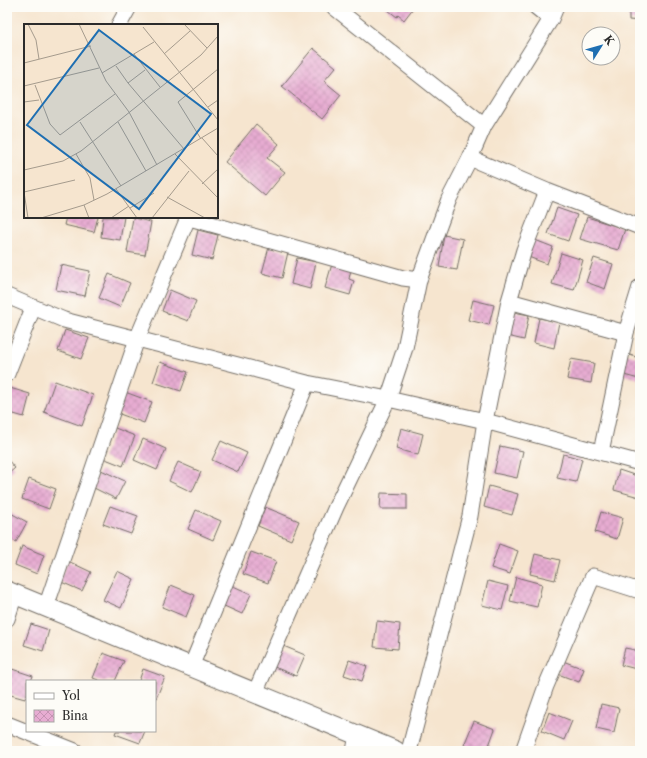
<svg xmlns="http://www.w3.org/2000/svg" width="647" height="758" viewBox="0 0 647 758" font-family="'Libre Caslon Text',serif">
	<defs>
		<pattern id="building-cross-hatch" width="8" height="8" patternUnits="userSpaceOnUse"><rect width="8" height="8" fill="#e7acd2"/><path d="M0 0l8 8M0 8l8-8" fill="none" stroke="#c694b4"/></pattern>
	</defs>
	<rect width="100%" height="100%" fill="#fdfcf7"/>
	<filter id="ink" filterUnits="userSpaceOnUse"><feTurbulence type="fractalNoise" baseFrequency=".025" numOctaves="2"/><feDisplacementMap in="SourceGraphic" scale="8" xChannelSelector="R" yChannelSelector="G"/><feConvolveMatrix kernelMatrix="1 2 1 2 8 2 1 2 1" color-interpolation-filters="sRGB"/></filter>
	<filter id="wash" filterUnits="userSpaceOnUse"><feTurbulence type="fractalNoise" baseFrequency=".012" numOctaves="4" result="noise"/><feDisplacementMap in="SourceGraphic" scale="16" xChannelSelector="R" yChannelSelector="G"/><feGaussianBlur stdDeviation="0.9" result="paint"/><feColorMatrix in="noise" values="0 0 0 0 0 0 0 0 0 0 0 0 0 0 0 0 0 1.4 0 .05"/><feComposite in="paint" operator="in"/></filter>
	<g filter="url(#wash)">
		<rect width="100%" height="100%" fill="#f6e5cf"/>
		<g id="blocks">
			<!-- building -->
			<path fill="url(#building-cross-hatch)" d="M384,7H414L404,20L398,15L397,17Z
				M629,7H640V21L629,20Z
				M313,48L336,67L324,81L341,95L322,119L282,86Z
				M256,124L279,144L267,158L285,172L265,196L225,162Z
				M557,208L577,215L568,241L548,234Z
				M66,217H98L94,232L64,225Z
				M103,217H124L120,240L101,237Z
				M587,217L625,229L618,250L580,239Z
				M133,218L151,222L145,255L127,252Z
				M198,230L218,235L212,260L192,255Z
				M444,235L463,239L457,270L439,267Z
				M530,238L553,247L547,264L523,255Z
				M269,247L288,252L282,278L262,273Z
				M561,253L583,260L574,290L552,284Z
				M297,258L316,262L310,289L291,284Z
				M594,258L613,264L605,289L586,282Z
				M332,264L351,269L349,279L354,281L350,295L325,288Z
				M61,265L90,271L85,296L56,290Z
				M109,274L130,283L120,307L99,298Z
				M170,290L196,301L188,321L162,311Z
				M473,300L494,305L489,325L468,320Z
				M509,311L529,315L524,340L503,335Z
				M539,318L559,322L554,348L534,343Z
				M65,330L89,338L81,359L58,351Z
				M626,354L640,358L639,379L620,374Z
				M571,359L594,363L591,383L567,379Z
				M160,362L188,372L181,391L153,382Z
				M55,381L93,395L82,426L44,412Z
				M10,388L30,394L24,417L7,412V400Z
				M125,392L152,402L144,423L117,413Z
				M115,428L135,436L123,466L103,458Z
				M401,428L423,434L418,455L396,449Z
				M143,439L166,449L157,470L134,460Z
				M221,441L247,453L238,472L212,460Z
				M500,446L523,451L517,478L494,473Z
				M563,454L582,459L576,482L557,478Z
				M7,459L15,468L7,475Z
				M178,462L201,472L192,492L169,481Z
				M101,470L125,481L116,499L92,487Z
				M619,470L640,477V493L639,497L614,490Z
				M29,479L56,489L49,509L22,499Z
				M489,486L518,494L512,515L484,507Z
				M381,493L407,494V509H380Z
				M110,506L138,516L131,534L103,524Z
				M265,507L299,521L291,540L258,526Z
				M196,510L221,521L213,540L188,529Z
				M7,511L27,522L16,542L7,537Z
				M601,512L623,518L617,539L595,532Z
				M499,544L518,551L510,574L491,568Z
				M22,546L44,555L37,574L15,565Z
				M251,552L276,561L268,583L243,574Z
				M535,554L560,560L555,580L530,574Z
				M68,561L91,572L82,591L59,581Z
				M117,571L134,579L121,608L103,600Z
				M516,577L542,584L537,607L510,601Z
				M488,581L508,586L502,610L482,605Z
				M171,585L195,595L186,617L162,607Z
				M231,585L251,594L242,614L222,605Z
				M377,621L400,624L398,649L374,647Z
				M31,624L49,630L43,651L24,645Z
				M281,645L305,655L296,676L272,666Z
				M625,648L640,651V670L621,665Z
				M103,653L124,661L115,681H101L93,678Z
				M349,660L367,666L362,681L344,675Z
				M563,661L584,669L579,682L558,674Z
				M12,669L33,676L31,681H27V693L25,699L7,694V685Z
				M143,669L165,677L155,701V681H139Z
				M601,704L619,708L614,733L596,729Z
				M549,712L572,721L564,740L542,731Z
				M474,721L495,729L487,751H480L464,745Z
				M116,731H145L140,743L115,734Z"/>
		</g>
	</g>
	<g filter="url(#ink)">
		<use href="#blocks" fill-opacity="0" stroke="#726c64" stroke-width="1"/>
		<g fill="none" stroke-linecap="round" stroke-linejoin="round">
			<defs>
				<path id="minor" d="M334,7L484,126
					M536,7L551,19
					M119,25L129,7
					M470,158L547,191L640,227
					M186,217L403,278L419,280
					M7,296L64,320L307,383L388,399L485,421L640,463
					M509,301L626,333
					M7,374L33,308
					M601,452L626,333L640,287
					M46,607L137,339L188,218
					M7,619L15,594
					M191,667L307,383
					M255,693L336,507L388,399L405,348L419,280L449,199L470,158L484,126L551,19L556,7
					M7,724L75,751
					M354,751L357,735
					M409,751L470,516L485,421L509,301L524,250L547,191
					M523,751L546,686L593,576L640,591"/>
				<path id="tertiary" d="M7,591L396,751"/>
			</defs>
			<!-- minor casing -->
			<use href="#minor" stroke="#726c64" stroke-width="17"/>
			<!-- tertiary casing -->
			<use href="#tertiary" stroke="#726c64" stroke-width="21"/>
			<!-- minor -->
			<use href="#minor" stroke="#fff" stroke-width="15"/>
			<!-- tertiary -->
			<use href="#tertiary" stroke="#fff" stroke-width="19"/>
		</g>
	</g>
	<!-- overview -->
	<g transform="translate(24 24)">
		<rect width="194" height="194" fill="#f6e5cf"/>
		<path fill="none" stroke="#a59b8d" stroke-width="1" d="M4,0L12,16L15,35M55,0L82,57L105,88L133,141M160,0L183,24M119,3L194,96M110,30L136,63M140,30L166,7M0,39L67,22M92,42L104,59L160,125M78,49L130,18M104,59L121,46M11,61L26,100L36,111L91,70M0,62L75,44M0,78L15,76M184,83L194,76M56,98L97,162M94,98L122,147M178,114L194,132M177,115L154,78L194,45M52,130L66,154L70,176M151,130L194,174M0,146L39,137L57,127L177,31L194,12M178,160L194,145M92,165L113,194M0,168L51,156M0,168L4,194M143,173L181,194M60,181L65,194M106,184L130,169M17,194L60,181L83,170L194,104M87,194L105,182M128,194L165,147"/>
		<path fill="#1f6fb2" fill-opacity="0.15" stroke="#1f6fb2" stroke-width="2" d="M75,6L187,90L115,185L3,101Z"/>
		<rect width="194" height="194" fill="none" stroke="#2b2b2b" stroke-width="2"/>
	</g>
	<!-- margin -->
	<rect width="647" height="758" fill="none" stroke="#fdfcf7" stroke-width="24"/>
	<!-- legend -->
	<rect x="26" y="680" width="130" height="52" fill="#fdfcf7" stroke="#a9a8a5"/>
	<rect x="34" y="693" width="20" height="6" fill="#ffffff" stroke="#a9a8a5"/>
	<text x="62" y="700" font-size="12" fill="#2b2b2b">Yol</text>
	<rect x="34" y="710" width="20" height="12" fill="url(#building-cross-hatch)" stroke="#a9a8a5"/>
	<text x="62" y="720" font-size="12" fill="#2b2b2b">Bina</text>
	<!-- north arrow -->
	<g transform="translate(601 46) rotate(53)"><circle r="19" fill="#fdfcf7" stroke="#a9a8a5"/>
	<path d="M0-3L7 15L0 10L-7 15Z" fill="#1f6fb2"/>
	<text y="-6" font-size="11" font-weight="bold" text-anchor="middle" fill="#2b2b2b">K</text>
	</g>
</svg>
